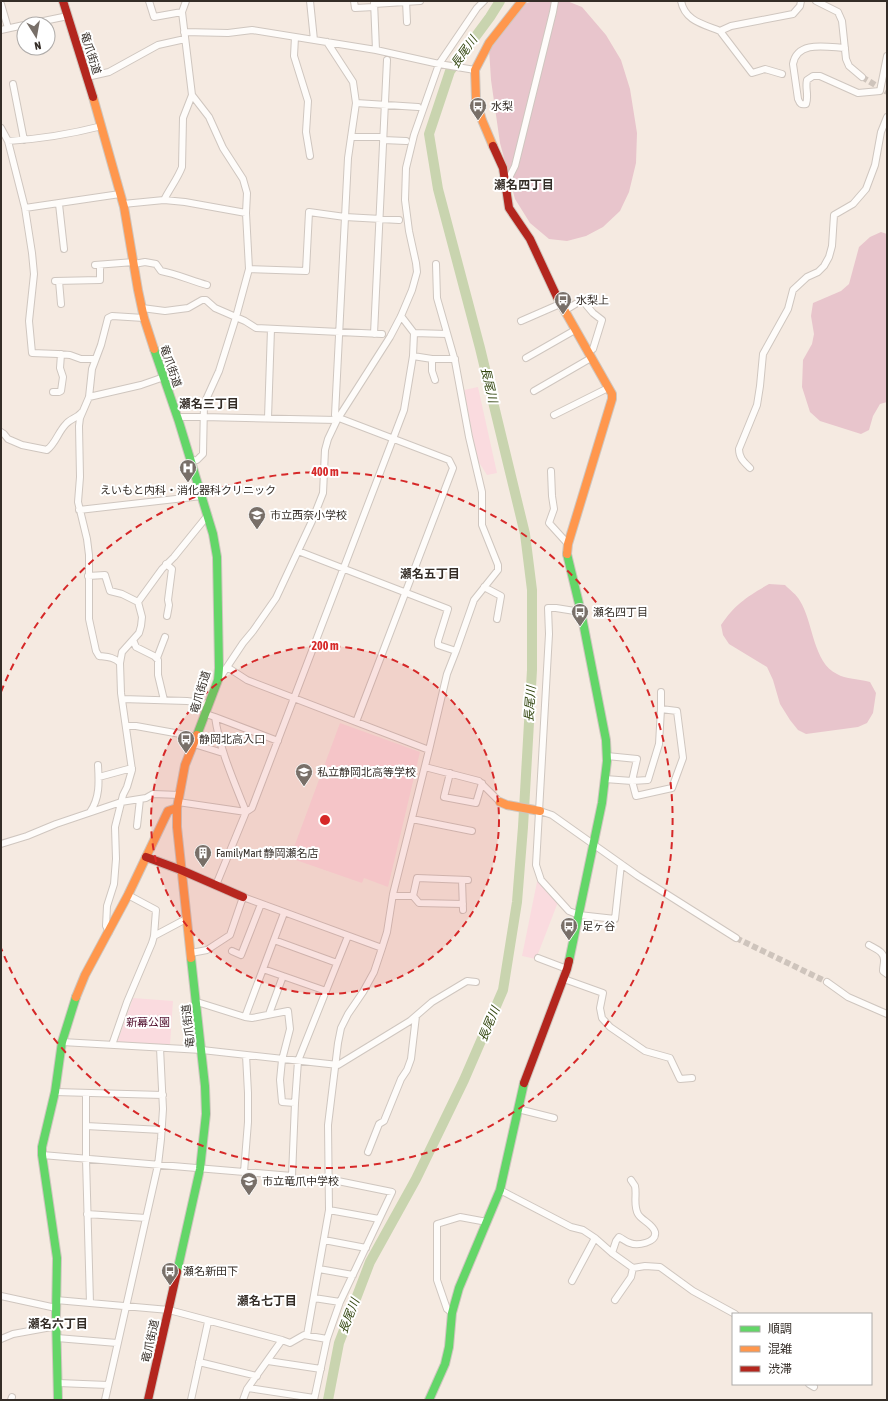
<svg xmlns="http://www.w3.org/2000/svg" width="888" height="1401" viewBox="0 0 888 1401" font-family="'Asap Condensed','Noto Sans JP',sans-serif">
	<rect width="100%" height="100%" fill="#f5eae1"/>
	<!-- green -->
	<path fill="#fadbdf" d="M478,387L497,473L487,475L480,464H478L464,390Z
		M340,723L420,752L388,887L364,878L362,883L290,858Z
		M538,877L558,902L536,959L522,956Z
		M133,998L173,1001L170,1045L117,1043Z"/>
	<!-- forest -->
	<path fill="#e8c5cc" d="M534,1H567L582,7L606,35L621,60L630,89L637,133L636,163L629,192L620,211L603,227L586,236L567,241L549,239L530,223L515,199L500,143L491,80L489,49L523,4Z
		M881,232L887,234V402L880,404L873,416L869,430L861,434L820,421L810,412L802,387L803,360L812,344L814,334L811,316L813,303L841,291L849,284L859,247L870,237Z
		M769,584L785,585C790,590 797,595 800,601C813,621 813,663 837,674C845,679 860,679 870,682L876,693L873,713L867,723L858,727L806,734L798,730L790,720L780,704L773,680L767,667L729,644L723,635L721,625C735,604 748,596 769,584Z"/>
	<g fill="none" stroke-linecap="round" stroke-linejoin="round">
		<!-- river -->
		<path stroke="#c9d4af" stroke-width="10" d="M328,1400L339,1343L370,1262L416,1179L464,1080L503,990L517,902L523,827L532,670V590L525,534L480,348L438,189L429,134L450,71L490,17L500,1"/>
		<!-- street-tunnel -->
		<path stroke="#cec4bc" stroke-width="6" stroke-dasharray="6 3" stroke-linecap="butt" d="M862,77L887,92
			M736,938L827,982"/>
		<defs>
			<path id="street" d="M149,1L154,17L182,12
				M186,1L182,12L192,95L209,117L223,148L243,179L247,193L246,213L249,269L236,317L219,371L204,404L203,454L197,460L190,461
				M310,1L314,40
				M354,1L355,8L374,7
				M374,1L376,50
				M406,1L407,22
				M681,1C685,21 703,24 720,31L731,26L793,14L800,6L801,1
				M816,1L838,12L842,21L846,59L849,66L862,77
				M1,4L8,28
				M374,4L420,1
				M29,24L68,16
				M1,30L24,25
				M720,31L752,73L765,69L782,74
				M184,32L228,33L252,30L376,50L439,64L475,70
				M295,37L294,56L308,101L306,132L310,156
				M327,42L353,82L356,103L348,158L335,415L337,420
				M845,48C827,47 797,40 793,64L798,99C800,104 801,105 806,104C809,96 805,88 807,80L813,76H820L858,93L880,91L887,56
				M87,77L109,72L158,45L185,39
				M13,84L24,140
				M356,103L418,107
				M1,128L8,141L25,208L120,194
				M351,137H383
				M383,140L406,141
				M8,141C41,139 71,134 102,126
				M506,184L515,166L553,12L555,1
				M164,200C170,188 178,178 182,167L183,118L192,95
				M59,204L64,249
				M123,204L164,200L185,202L246,213
				M25,208L32,253L34,274L29,321L32,353L58,354L70,355L81,359H95
				M134,264L145,262L156,264L161,271C177,274 192,281 207,285
				M436,264L437,298L455,361L469,437L482,492V525L498,565V570L474,600L456,651
				M95,265L134,262
				M249,269L306,271L309,212L345,217L399,220
				M55,281L100,280V265
				M59,281L61,304
				M142,308L165,311L188,308L202,300H206L215,308L245,321L256,328L382,334
				M564,311L582,300L593,313L602,320L593,349L588,352
				M521,321L560,304
				M414,333L447,334
				M374,334L387,60
				M413,356L432,359H455
				M526,358L575,330
				M432,359V371L435,380
				M534,391L591,358
				M53,392H59L61,391L63,377L60,368L61,354
				M89,397L141,385L164,377
				M554,415L608,388
				M177,417H203L337,420
				M268,418L271,329
				M339,418L449,460L453,468L356,722
				M1,432L4,434L8,439L22,445L47,450C56,443 58,432 66,424C70,419 77,418 81,413
				M750,468C744,462 739,458 739,449L757,405L760,386L763,354L788,309L793,290L807,277L818,272L824,266L829,257L832,246L834,215L853,204L866,189L875,165L881,132L887,117
				M551,471L552,496L554,509L549,523L568,544
				M79,510L202,496
				M166,564L172,569L168,600L169,605L167,616
				M88,576L105,575L110,591L122,594L138,602
				M484,587L501,596L497,619
				M581,612L556,608H548L549,634L536,865L541,880L569,911L579,915L615,919L621,864
				M133,640L136,647L154,656L158,660V675L164,700
				M157,658L165,637
				M120,663L122,652L139,633L141,626L142,617L138,602L162,569L174,557L208,515
				M227,667L247,680L429,750L447,674L456,651L438,645V641L448,609L298,551
				M219,679L243,643L253,631L276,598L312,521L323,493L325,450L328,439L337,420L390,337L401,316L412,290L417,272L416,263L409,231L405,200L406,168L414,135L439,64L477,8L484,1
				M122,699L187,701L209,704
				M661,709V692
				M215,717L278,741
				M127,726H136L197,737
				M194,744L223,753
				M425,767L479,781L500,802
				M450,773L444,797L476,803L482,783
				M99,777L132,768
				M605,779L632,781L636,796L672,788L683,758L677,711L661,709L659,744L648,780L632,781L637,759L607,756
				M178,802L246,812C234,781 220,751 215,717L206,714
				M540,811L552,815L638,876L736,938
				M90,812C100,798 99,782 98,765
				M412,819L472,831
				M137,826L140,799
				M1,844L27,836L56,824L121,802L146,798L153,794L180,795
				M462,880L463,910
				M216,885L246,812L252,808L404,410L413,356L414,333L401,316
				M393,896H413L417,878L468,880
				M413,896L419,903L463,904
				M109,932L106,926L107,906L114,884L116,859L115,827L123,795L127,787L132,770L121,693L120,663C114,657 107,657 99,656L96,651L89,619V555L87,539L78,502L80,477L79,426L80,418L89,397L92,369L101,345L108,318L112,316L144,318
				M154,936L186,919
				M274,940L337,963
				M869,945C876,949 885,952 884,961C884,965 883,967 883,971L887,974
				M232,951L241,955L261,904
				M191,953L207,950L230,935L243,897L382,948
				M538,958L567,969
				M263,969L326,991
				M564,979L603,993L600,1008L602,1018L610,1027L645,1051L670,1058L680,1079L692,1078
				M827,982L848,997L887,1014
				M197,1002L245,1017L284,913
				M269,1014L283,976
				M245,1017L252,1018L288,1011L290,1029L282,1060L280,1080L282,1102L295,1103
				M62,1042L202,1050L338,1065L410,1021L432,1002L467,981L476,982
				M112,1045L127,1002L152,943L154,936L156,910L128,895
				M55,1092L163,1095
				M86,1093V1159L90,1303
				M518,1109L554,1118
				M86,1126L162,1130
				M368,1152L379,1124L384,1121L401,1079L407,1070L411,1059L416,1016
				M42,1155L292,1176L295,1103L298,1061L348,936
				M244,1172L248,1122V1093L246,1055
				M500,1190L571,1227L583,1230L595,1238L612,1253L633,1268L645,1266L660,1267L693,1291L735,1314
				M329,1210L379,1219
				M87,1214L146,1218
				M324,1240L366,1248
				M612,1253L616,1241L619,1237C623,1239 626,1242 630,1243C637,1246 657,1243 655,1232C653,1224 641,1220 638,1214C633,1205 637,1195 635,1186L631,1180
				M319,1269L353,1275
				M572,1281L595,1238
				M1,1296L56,1308
				M314,1298L340,1302
				M56,1300L169,1310L282,1340
				M615,1300L631,1277L633,1268
				M452,1313L447,1309L437,1280V1224L460,1217L487,1222
				M307,1335L329,1210L328,1125L338,1043L341,1028L348,1014L363,992L374,972L382,948L387,932L393,894L429,750
				M57,1338L117,1343
				M1,1339L13,1334L57,1326
				M268,1361L321,1369
				M199,1362L257,1376
				M58,1383L108,1385
				M809,1384L814,1387
				M248,1388L314,1398
				M11,1400L12,1397
				M105,1400L158,1165L161,1139L163,1109L160,1048
				M191,1400L208,1322
				M243,1400L247,1389L282,1340L290,1343L304,1335L327,1339
				M314,1400L327,1339L340,1302L392,1192L328,1179"/>
			<path id="fast" d="M154,349L179,422L213,534L217,557L219,668L218,680L197,735
				M567,554L581,612L606,740L607,761L602,803L569,961
				M177,1272L200,1169L206,1114L205,1086L191,958
				M58,1400L56,1316L57,1258L42,1155V1147L55,1092L62,1042L76,997
				M429,1400L445,1364L449,1347L452,1313L459,1288L500,1190L524,1083"/>
			<path id="slow" d="M93,97L124,207L138,290L144,318L154,349
				M493,146L482,120L476,99L475,70L489,43L522,1
				M557,297L612,394V399L568,544L567,554
				M500,802L507,805L540,811
				M191,958L177,827V808L185,765L197,735
				M76,997L85,975L128,895L168,811L177,808"/>
			<path id="jam" d="M63,1L93,97
				M493,146L503,168L509,208L530,239L557,297
				M146,857L181,870L243,897
				M524,1083L567,969L569,961
				M148,1400L177,1272"/>
		</defs>
		<!-- street casing -->
		<use href="#street" stroke="#cfc6bf" stroke-width="8"/>
		<!-- fast casing -->
		<use href="#fast" stroke="#cfc6bf" stroke-width="10"/>
		<!-- slow casing -->
		<use href="#slow" stroke="#cfc6bf" stroke-width="10"/>
		<!-- jam casing -->
		<use href="#jam" stroke="#cfc6bf" stroke-width="10"/>
		<!-- street -->
		<use href="#street" stroke="#fefcfa" stroke-width="6"/>
		<!-- fast -->
		<use href="#fast" stroke="#63d668" stroke-width="8"/>
		<!-- slow -->
		<use href="#slow" stroke="#ff974d" stroke-width="8"/>
		<!-- jam -->
		<use href="#jam" stroke="#b3261e" stroke-width="8"/>
	</g>
	<!-- distance rings -->
	<circle cx="325" cy="820" r="174" fill="#d62828" fill-opacity=".12"/>
	<g fill="none" stroke="#d62828" stroke-width="2" stroke-dasharray="7 5">
		<circle cx="325" cy="820" r="174"/>
		<path d="M1 692A348 348 0 1 1 1 948"/>
	</g>
	<!-- icons -->
	<defs>
		<symbol id="bus-pin" viewBox="-11 -11 22 30"><path d="M0 17L-7.5 6A9.5 9.5 0 1 1 7.5 6Z" fill="#786f68" stroke="#fff"/><path d="M-5-6H5V4H4V6H2V4H-2V6H-4V4H-5ZM-3.5-4V0h7V-4ZM-3.5 1.2v1.5H-2V1.2ZM2 1.2v1.5H3.5V1.2Z" fill="#fff"/></symbol>
		<symbol id="hospital-pin" viewBox="-11 -11 22 30"><path d="M0 17L-7.5 6A9.5 9.5 0 1 1 7.5 6Z" fill="#786f68" stroke="#fff"/><path d="M-5-5h3v3.5h4V-5h3V5h-3V1.5h-4V5h-3Z" fill="#fff"/></symbol>
		<symbol id="school-pin" viewBox="-11 -11 22 30"><path d="M0 17L-7.5 6A9.5 9.5 0 1 1 7.5 6Z" fill="#786f68" stroke="#fff"/><path d="M0-5L7-2L0 1L-7-2ZM-4 1L0 2.5L4 1V4Q0 6-4 4Z" fill="#fff"/></symbol>
		<symbol id="building-pin" viewBox="-11 -11 22 30"><path d="M0 17L-7.5 6A9.5 9.5 0 1 1 7.5 6Z" fill="#786f68" stroke="#fff"/><path d="M-4-6H4V6H1V3H-1V6H-4ZM-2.5-4.3h1.7v1.8h-1.7ZM.8-4.3h1.7v1.8H.8ZM-2.5-1h1.7V.8h-1.7ZM.8-1h1.7V.8H.8Z" fill="#fff"/></symbol>
	</defs>
	<g fill-rule="evenodd">
		<use href="#bus-pin" x="468" y="96" width="20" height="27"/>
		<use href="#bus-pin" x="553" y="290" width="20" height="27"/>
		<use href="#hospital-pin" x="178" y="458" width="20" height="27"/>
		<use href="#school-pin" x="247" y="505" width="20" height="27"/>
		<use href="#bus-pin" x="570" y="602" width="20" height="27"/>
		<use href="#bus-pin" x="176" y="729" width="20" height="27"/>
		<use href="#school-pin" x="294" y="762" width="20" height="27"/>
		<use href="#building-pin" x="193" y="843" width="20" height="27"/>
		<use href="#bus-pin" x="559" y="916" width="20" height="27"/>
		<use href="#school-pin" x="239" y="1171" width="20" height="27"/>
		<use href="#bus-pin" x="160" y="1261" width="20" height="27"/>
	</g>
	<g text-anchor="middle" dominant-baseline="central" stroke-width="4" stroke-linejoin="round" paint-order="stroke">
		<!-- street labels -->
		<g font-size="11" fill="#342d27" stroke="#fff">
			<text transform="translate(91 53) rotate(73)">竜爪街道</text>
			<text transform="translate(171 366) rotate(71)">竜爪街道</text>
			<text transform="translate(200 692) rotate(-73)">竜爪街道</text>
			<text transform="translate(188 1026) rotate(-96)">竜爪街道</text>
			<text transform="translate(150 1341) rotate(-77)">竜爪街道</text>
		</g>
		<!-- poi labels -->
		<g font-size="11" fill="#342d27" stroke="#fff" text-anchor="start">
			<text x="491" y="106">水梨</text>
			<text x="576" y="300">水梨上</text>
			<text x="188" y="490" text-anchor="middle">えいもと内科・消化器科クリニック</text>
			<text x="270" y="515">市立西奈小学校</text>
			<text x="593" y="612">瀬名四丁目</text>
			<text x="199" y="739">静岡北高入口</text>
			<text x="317" y="772">私立静岡北高等学校</text>
			<text x="216" y="853">FamilyMart 静岡瀬名店</text>
			<text x="582" y="926">足ヶ谷</text>
			<text x="262" y="1181">市立竜爪中学校</text>
			<text x="183" y="1271">瀬名新田下</text>
		</g>
		<!-- park labels -->
		<g font-size="11" fill="#510f2e" stroke="#fff">
			<text x="148" y="1022">新幕公園</text>
		</g>
		<!-- water labels -->
		<g font-size="12" font-style="italic" fill="#344711" stroke="#fff">
			<text transform="translate(464 52) rotate(-55)">長尾川</text>
			<text transform="translate(489 385) rotate(77)">長尾川</text>
			<text transform="translate(530 704) rotate(-86)">長尾川</text>
			<text transform="translate(489 1024) rotate(-67)">長尾川</text>
			<text transform="translate(349 1316) rotate(-69)">長尾川</text>
		</g>
		<!-- neighbourhood labels -->
		<g font-size="12" font-weight="bold" fill="#342d27" stroke="#fff">
			<text x="524" y="185">瀬名四丁目</text>
			<text x="209" y="404">瀬名三丁目</text>
			<text x="430" y="574">瀬名五丁目</text>
			<text x="267" y="1301">瀬名七丁目</text>
			<text x="58" y="1324">瀬名六丁目</text>
		</g>
	</g>
	<circle cx="325" cy="820" r="6" fill="#d62828" stroke="#fff" stroke-width="2"/>
	<g font-size="12" text-anchor="middle" font-weight="bold" fill="#d62828" stroke="#fff" stroke-width="4" stroke-linejoin="round" paint-order="stroke">
		<text x="325" y="476">400 m</text>
		<text x="325" y="650">200 m</text>
	</g>
	<!-- border -->
	<rect width="888" height="1401" fill="none" stroke="#342d27" stroke-width="4"/>
	<!-- legend -->
	<rect x="732" y="1313" width="140" height="72" fill="#ffffff" stroke="#aeaba9"/>
	<rect x="740" y="1326" width="20" height="6" fill="#63d668" stroke="#aeaba9"/>
	<text x="768" y="1333" font-size="12" fill="#342d27">順調</text>
	<rect x="740" y="1346" width="20" height="6" fill="#ff974d" stroke="#aeaba9"/>
	<text x="768" y="1353" font-size="12" fill="#342d27">混雑</text>
	<rect x="740" y="1366" width="20" height="6" fill="#b3261e" stroke="#aeaba9"/>
	<text x="768" y="1373" font-size="12" fill="#342d27">渋滞</text>
	<!-- north arrow -->
	<g transform="translate(36 36) rotate(169)"><circle r="19" fill="#ffffff" stroke="#aeaba9"/>
	<path d="M0-3L7 15L0 10L-7 15Z" fill="#786f68"/>
	<text y="-6" font-size="11" font-weight="bold" text-anchor="middle" fill="#342d27">N</text>
	</g>
</svg>
